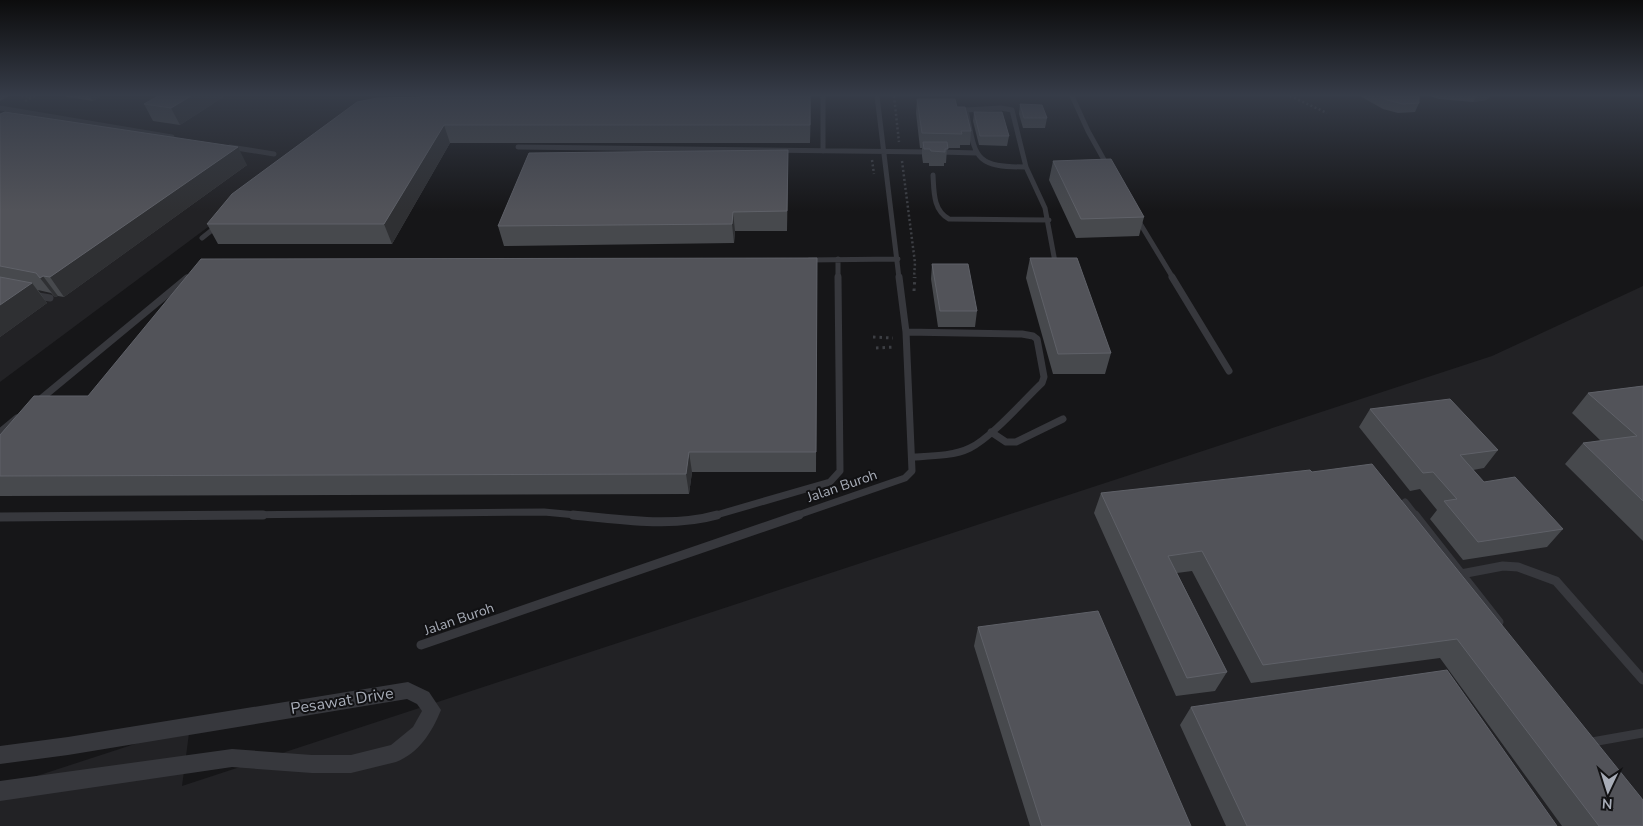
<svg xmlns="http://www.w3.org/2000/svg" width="1643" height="826" viewBox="0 0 1643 826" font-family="'Nunito Sans',sans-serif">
	<rect width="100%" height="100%" fill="#161618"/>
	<!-- built -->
	<path fill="#222225" d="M0,96H384L0,382Z
		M1643,286V826H0V788L190,726L182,786L1492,356Z"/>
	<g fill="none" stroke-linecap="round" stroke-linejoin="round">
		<!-- path-far1 -->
		<path stroke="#3d3f44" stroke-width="2.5" stroke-dasharray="2 2.5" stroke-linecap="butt" d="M21,96L31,97
			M894,96L899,142
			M1290,96L1327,113
			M25,101L35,96
			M872,160L874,174
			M902,161L915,263L914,278"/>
		<!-- path -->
		<path stroke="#3d3f44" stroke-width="3" stroke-dasharray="2.5 4" stroke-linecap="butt" d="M914,291L915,277
			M873,337L893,338
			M876,348L894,347"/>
		<!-- service-far2 -->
		<path stroke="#37383d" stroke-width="5" d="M823,96V151
			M877,96L899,278
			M1072,96L1088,131L1108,167
			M0,108L172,137
			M1001,108L1012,110L1026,167C973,167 976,158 966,110Z
			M230,147L274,154
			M518,147L930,152
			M940,152L977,153
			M1026,167L1045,208L1055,262
			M933,175C934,192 933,210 949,219L1049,220
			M1138,220L1173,278
			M202,238L217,226
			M838,259V278
			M809,260L898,259"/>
		<!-- service-far1 -->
		<path stroke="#37383d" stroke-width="7" d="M1172,277L1229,371
			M33,295L50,298
			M906,332L1022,334L1033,336L1037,339L1044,377L1042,383C1024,400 991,438 970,448C954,456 931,456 913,457
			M37,402L187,278
			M0,432L17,418
			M991,432L1006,442H1016L1063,419
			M1405,502L1416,516
			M127,516L544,512L587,516
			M713,516L830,482L840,471L838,277
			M795,516L905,478L912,471L906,332L899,277"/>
		<!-- service -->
		<path stroke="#37383d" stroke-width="9" d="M573,515C620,519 671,528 717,515
			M1415,515L1499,622
			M0,517L263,515
			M1461,574L1503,566L1518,567L1556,581L1643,680
			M421,645L799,515
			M1592,742L1643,733"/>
		<!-- minor -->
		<path fill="#37383d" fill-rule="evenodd" d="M408,682L429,692L441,710C432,732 419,753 396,762L351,773H312L232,767L0,801V781L232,749L312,755H351L391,745L413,727L422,711L417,704L407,699L68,755L0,764V746L68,737Z"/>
		<!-- secondary -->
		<path fill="#45474d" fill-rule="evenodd" d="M0,96H9L0,101Z"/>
	</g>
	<!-- wall -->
	<path fill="#47494d" d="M66,96H102L93,101L67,97Z
		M225,96L180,125L153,121L144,104Z
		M421,96H811L810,143H450L392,244H218L207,224L420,97Z
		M1360,96H1419V103L1415,112L1398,113L1383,109Z
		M1430,96H1491L1486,100L1473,102L1439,99Z
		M917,99L957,107L971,131L970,145H960V148H947L946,163H944V166H929V163H923L922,156V148H920L916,113Z
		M1020,104L1047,118L1045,128H1023L1019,114Z
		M974,112L1009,136L1007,146L979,145L973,121Z
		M0,114L247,165L64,297L58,296L55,297L51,293L38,290L47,303L0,337Z
		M788,150L787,231H735L734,243L504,246L498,226Z
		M1053,161L1144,217L1139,236L1076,238L1049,180Z
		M817,258L816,472H692L689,494L0,496V435L88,396Z
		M1030,258L1111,353L1105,374H1053L1026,278Z
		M932,264L977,311L975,327H938L931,279Z
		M1643,386V541L1565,464L1583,443L1601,441L1572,413L1588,393Z
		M1370,409L1498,450L1484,468L1473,470L1484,482L1563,529L1547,547L1463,560L1430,519L1437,510L1420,489L1410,491L1359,427Z
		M1312,472L1643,826H1562L1440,658L1251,683L1192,571L1177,573L1227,672L1215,691L1176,696L1094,513L1101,493Z
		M978,627L1191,826H1030L974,646Z
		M1191,707L1557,826H1226L1180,725Z"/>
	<!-- shaded-wall -->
	<path fill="#2f3033" d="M90,96H102L93,101Z
		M191,96H225L180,125L171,108Z
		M810,96H811L810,143Z
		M1477,96H1491L1486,100L1473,102Z
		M444,125L450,143L392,244L384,224Z
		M238,147L247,165L64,297L50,277Z
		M788,150V169L787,231V211Z
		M733,212L735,231L734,243L732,224Z
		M43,276L58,296L55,297L40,278Z
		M32,283L47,303L0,337V305Z
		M689,452L692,472L689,494L686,474Z"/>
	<!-- building -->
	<path fill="#525359" stroke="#5f6168" d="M158,96H191L171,108L144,104Z
		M421,96H810V125H444L384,224H207L232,194L357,102L377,98L420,97Z
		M1380,96H1419V103L1403,104L1387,100Z
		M917,99H955L957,107H965L971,131H961L962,134L922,133Z
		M1020,104L1042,105L1047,118H1024Z
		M5,112L238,147L50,277L43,276L40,278L36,273L0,266V114Z
		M974,112H1002L1009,136H980Z
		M923,142H947L948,149H945V152L931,151L930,149H924Z
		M788,150L787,211L733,212L732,224L498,226L529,153Z
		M1111,159L1144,217L1081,219L1053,161Z
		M817,258L816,452H689L686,474L0,476V435L34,396H88L201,259Z
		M1030,258H1077L1111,353L1058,354Z
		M932,264H968L977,311H940Z
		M0,277L32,283L0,305Z
		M1643,386V501L1583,443L1637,436L1588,393Z
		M1450,399L1498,450L1460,455L1484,482L1515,477L1563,529L1478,542L1444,501L1457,499L1433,472L1423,473L1370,409Z
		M1372,464L1643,800V826H1599L1457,639L1263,665L1202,551L1168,556L1227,672L1187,678L1101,493L1310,470L1312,472Z
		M1098,611L1191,826H1042L978,627Z
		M1447,670L1557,826H1247L1191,707Z"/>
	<!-- sky -->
	<linearGradient id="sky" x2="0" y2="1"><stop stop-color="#0c0c0d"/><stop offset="0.45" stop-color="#363c48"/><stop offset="1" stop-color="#363c48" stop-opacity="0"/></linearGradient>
	<rect width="1643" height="211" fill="url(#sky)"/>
	<g text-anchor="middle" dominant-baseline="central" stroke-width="4" stroke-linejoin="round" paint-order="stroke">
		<!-- street labels -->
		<g font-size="14" fill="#a8adb8" stroke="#111113">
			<text transform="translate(842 486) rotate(-19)">Jalan Buroh</text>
			<text transform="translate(459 619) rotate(-19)">Jalan Buroh</text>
		</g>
		<!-- near-street labels -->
		<g font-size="16" fill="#a8adb8" stroke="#111113">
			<text transform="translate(342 701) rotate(-9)">Pesawat Drive</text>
		</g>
	</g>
	<!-- north arrow -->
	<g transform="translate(1608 791) rotate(184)" stroke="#111113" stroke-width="4" paint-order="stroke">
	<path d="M0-4L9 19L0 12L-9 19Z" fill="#a8adb8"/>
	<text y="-8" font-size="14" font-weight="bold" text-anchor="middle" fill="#a8adb8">N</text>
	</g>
</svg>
